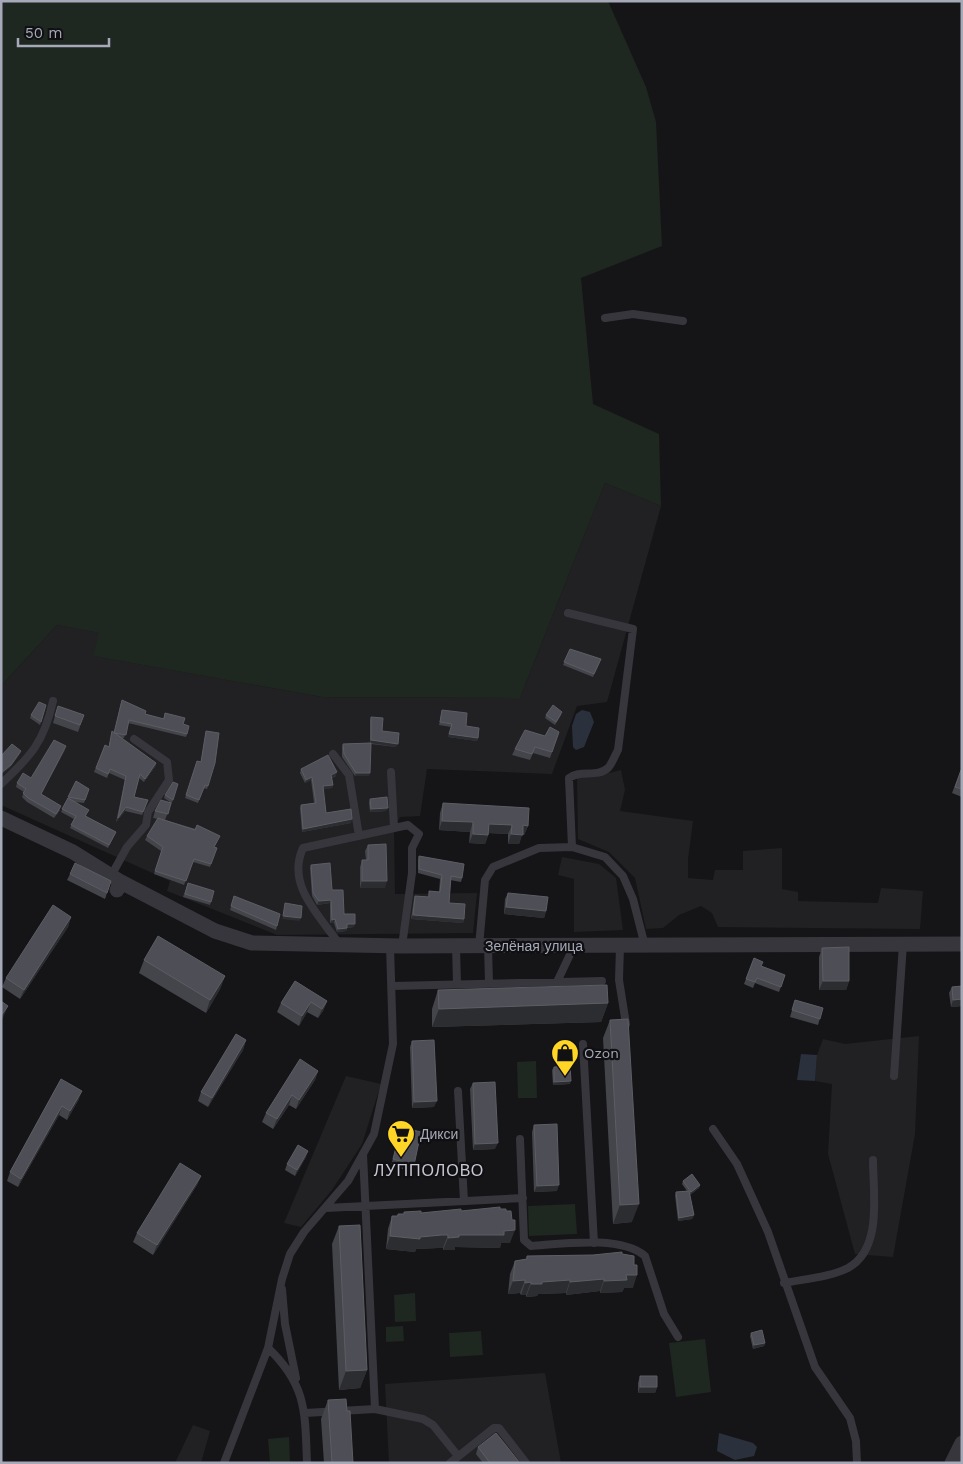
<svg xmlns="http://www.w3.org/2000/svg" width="963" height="1464" viewBox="0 0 963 1464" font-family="'Work Sans',sans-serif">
	<rect width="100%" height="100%" fill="#151517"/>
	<!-- built -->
	<path fill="#212124" d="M605,483L661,506L607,702L577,706L552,774L427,769L420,816L400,817L394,828L395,894L477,893L473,933L277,935L167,891L170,881L1,805V686L57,625L100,633L94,656L322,697L520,698Z
		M621,770L625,790L620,811L693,821L688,859V878L713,880L715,870H743V851L782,848V889L798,892V901L878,903L881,888L923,891L920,929L718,927L712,913L701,906L679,915L663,928L646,929L635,878L609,852L578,839L577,776H598Z
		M562,857L599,864L616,878L623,930L574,932V879L558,875Z
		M919,1036L915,1134L893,1257L855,1254L828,1154L832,1084L815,1081L817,1055L823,1039L845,1044Z
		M346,1076L381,1084L362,1144L332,1190L301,1227L284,1223Z
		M545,1373L561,1463H389L385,1384Z
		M193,1425L210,1431L201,1463H175Z"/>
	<!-- green -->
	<path fill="#1f2721" d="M1,1H608L646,87L656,122L662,246L581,278L593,404L659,434L661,506L605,483L520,698L322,697L93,656L99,633L57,625L1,686Z
		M536,1061L537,1098H518L517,1062Z
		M575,1204L577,1234L529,1236L528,1206Z
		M415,1293L416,1321L395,1322L394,1295Z
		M403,1326L404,1341L386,1342V1327Z
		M481,1331L483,1355L450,1357L449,1333Z
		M705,1339L711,1392L676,1397L669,1343Z
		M289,1437L290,1463H270L268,1439Z"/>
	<!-- water -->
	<path fill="#2a313c" d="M582,710L590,712L594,722L584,747L576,750L573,747L572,726L576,714Z
		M801,1054L817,1055L815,1081L797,1080Z
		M719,1433L753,1443L757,1447L754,1456L735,1460L717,1451Z"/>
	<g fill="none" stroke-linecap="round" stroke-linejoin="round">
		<!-- lane -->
		<path stroke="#36363c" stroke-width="8" d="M605,318L633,314L683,321
			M568,613L633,629L618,750C615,755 612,764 608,768C597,778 580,769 569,778L572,847
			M333,754L349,775L359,836
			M391,772L394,828
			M1,784C31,756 44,742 53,701
			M111,876L127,847L146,825L148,812L169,780L167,762L134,739
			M340,945C319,915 286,885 303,848L408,825L419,834L412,848V873L402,946
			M456,946L457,984
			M479,946L485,880L493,867L539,848L572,847L605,857L623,876L633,899L645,946
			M488,946L489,983
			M620,946L619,980L626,1024
			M557,982L574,946
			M392,986L602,981
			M583,1044L594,1243
			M894,1076L903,944
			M458,1091L464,1201
			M713,1129L737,1164L768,1232L815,1367L850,1418L856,1441L857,1463
			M520,1139L524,1240L531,1246C561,1244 620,1235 645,1256L664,1314L678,1337
			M326,1208L523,1198
			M784,1283C804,1279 830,1277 848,1268C883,1249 873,1193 873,1160
			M282,1289L285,1324L296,1378
			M268,1348C307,1385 305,1413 307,1463
			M375,1409L423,1419L433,1425L458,1456
			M305,1413L375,1409L363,1154
			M224,1463L268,1348L282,1279L290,1254L304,1232L348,1181L374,1134L393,1044L390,946
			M450,1463L494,1428H499L526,1463"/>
		<!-- street -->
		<path stroke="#36363c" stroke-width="15" d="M1,818L73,852L121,882
			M117,890L121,882L215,931L252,943L402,946L962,944
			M952,1463L962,1443"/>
	</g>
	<!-- wall -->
	<path fill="#43454a" d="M570,649L601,659L593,677L563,665Z
		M121,703L145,714L163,719L165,713L183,724L187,734L186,737L128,723L124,738H121L156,763L155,767L144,782L139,778L134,797L148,800L142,815L125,811L116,822L125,780L109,773L107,778L94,772L105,745L109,747L112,731L114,733Z
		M58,706L84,715L78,732L53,723Z
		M442,710L466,726L478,738L477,741L448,737L451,727L439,725Z
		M31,715L41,722L40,725L30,718Z
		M546,715H561L555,725L545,718Z
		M371,717L382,731L396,747L371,744L369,776H355L342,757V747L343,744L370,743V721Z
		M206,731L208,786L207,789L203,788L198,803L185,798L197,761L201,762Z
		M559,732L550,758L533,753L530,760L512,755L515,749L545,736Z
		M65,750L41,794L60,810L54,818L27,802L22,797L24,792L16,787L17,783L31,778Z
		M301,769L336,776L332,778L333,785L332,788L323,789L326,813L351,823L302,832L300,808L301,805L314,803L311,780L305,783L300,773Z
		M961,770H962V797L952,793Z
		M76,781L89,789L84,803L74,802L87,813L86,816L116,832L108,848L70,828L74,819L61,812Z
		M165,795L173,800L165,820L220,836L214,847L217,848L210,867L193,862L184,885L154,874L161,851L145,840L147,836L158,819L153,818L155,811L170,802L164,798Z
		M370,799L386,811L370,812L369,803Z
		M443,803L528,826L524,835H522L519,844H508V834L489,833L485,844L469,843L470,832L439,830L440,813Z
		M368,845L385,888H360V867L362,860H366L365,851Z
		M419,856L462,878L461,882L450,880L449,903L464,919L463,923L411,919L414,899L415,896L428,897L429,891L439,892L440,879L418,873V860Z
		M311,865L332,890L344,914L354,927L347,928L346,931L337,932L334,923H330V903L317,905L312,896L310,868Z
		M70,874L107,893L105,899L67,880Z
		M188,883L214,891L210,905L183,897Z
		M508,893L546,911L544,918L504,914L505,899Z
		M234,896L277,926L276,930L230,910Z
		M71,917L68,927L20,999L2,987L6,978Z
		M822,948L849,981L846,990H819V957Z
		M754,958L761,966L785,975L779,992L755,983L753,988L744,984Z
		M144,960L225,976L220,989L206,1013L139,973Z
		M962,986V1006L951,1007L949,993L952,987Z
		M438,990L608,1003L601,1022L432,1027V1009Z
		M795,1000L823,1008L818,1025L790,1017Z
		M327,1001L323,1011L318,1018L307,1012L299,1026L277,1012L281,1003Z
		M610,1020L632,1222L613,1224L603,1038Z
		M246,1040L243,1050L208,1107L198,1101L201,1092Z
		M412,1041L434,1107L412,1108L410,1047Z
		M554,1067L570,1084L553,1085L552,1070Z
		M318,1071L315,1080L296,1109L289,1105L273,1129L262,1122L266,1113Z
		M61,1079L79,1099L67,1120L59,1115L18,1187L7,1181L10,1172Z
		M473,1083L495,1149L473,1150L470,1089Z
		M534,1125L557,1191L534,1192L532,1132Z
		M401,1127L414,1165L411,1171L391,1166Z
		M306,1157L295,1176L285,1170L287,1164Z
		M201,1176L197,1185L153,1255L133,1242L137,1233Z
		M683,1181L700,1185L699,1188L690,1195L694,1215L692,1219L678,1221L675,1195L676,1192L687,1191L682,1184Z
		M500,1209L510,1243H501L500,1248L455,1247V1250H443V1248H438L416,1249L415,1252L386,1249L388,1229L392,1216H397L398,1214H404V1212L421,1213Z
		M339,1226L367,1370L360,1388L339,1390L332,1244Z
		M622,1254L633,1288H624L622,1292L600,1293V1291L566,1295V1293L538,1294L537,1296L526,1297V1295H521L520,1293L508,1294L510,1274L515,1261L526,1259L527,1256L593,1255Z
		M751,1333L765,1343L764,1346L753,1349L750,1336Z
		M640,1376L657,1387L655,1393H638V1383Z
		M328,1400L347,1411L353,1463H324L321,1419Z
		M478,1447L520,1463H483L476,1454Z"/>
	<!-- shaded-wall -->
	<path fill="#2c2d31" d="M449,734L478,738L477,741L448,737Z
		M371,740L398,744L396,747L370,743Z
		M66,746L65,750L39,798L41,794Z
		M21,751L20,754L10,768L1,775V773Z
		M156,763L155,767L144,782L145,779Z
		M337,772L336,776L330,778L331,775Z
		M356,773H370L369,776H355Z
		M312,777L311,780L305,783L306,780Z
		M333,785L332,788L322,790L323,786Z
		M126,807L125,811L116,822L118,818Z
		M388,808L386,811L370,812L371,809Z
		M352,819L351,823L302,832L303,829Z
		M442,821L473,822L470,832L439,830Z
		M489,824L512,825L508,834L486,833Z
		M523,825L528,826L524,835H522L519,844H508L511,834Z
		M473,834L488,835L485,844L469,843Z
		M362,881H387L385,888H360Z
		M331,900L330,903L317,905L319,901Z
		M506,907L546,911L544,918L504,914Z
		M413,915L464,919L463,923L411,919Z
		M283,916L301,918L299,921L282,919Z
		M71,917L68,927L20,999L24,990Z
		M335,919L334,923H330L332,920Z
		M347,924H355L354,927L346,928Z
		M347,928L346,931L337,932L338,929Z
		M225,976L220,989L206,1013L210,1000Z
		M823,981H849L846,990H819Z
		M962,999V1006L951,1007L953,1000Z
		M327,1001L323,1011L318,1018L322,1009Z
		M311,1002L307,1012L299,1026L302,1016Z
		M608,1003L601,1022L432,1027L439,1009Z
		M8,1006L3,1018L1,1021V1016Z
		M246,1040L243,1050L208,1107L212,1098Z
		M318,1071L315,1080L296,1109L299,1100Z
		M571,1081L570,1084L553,1085L554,1082Z
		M82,1091L79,1099L67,1120L70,1111Z
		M292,1095L289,1105L273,1129L277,1119Z
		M437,1101L434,1107L412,1108L414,1102Z
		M62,1106L59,1115L18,1187L21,1179Z
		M498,1143L495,1149L473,1150L475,1144Z
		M308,1151L306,1157L295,1176L297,1170Z
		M201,1176L197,1185L153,1255L157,1245Z
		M559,1185L557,1191L534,1192L537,1186Z
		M700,1185L699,1188L690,1195L691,1192Z
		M639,1204L632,1222L613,1224L620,1205Z
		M694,1215L692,1219L678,1221L679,1218Z
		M515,1230L510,1243H501L500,1248L455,1247V1250H443L448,1238L459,1235Z
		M442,1235H448L443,1248H438L416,1249L415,1252L386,1249L390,1236L420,1237Z
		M626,1275H637L633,1288H624L622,1292L600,1293L604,1281Z
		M604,1279L600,1291L566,1295L570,1282Z
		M525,1280L520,1293L508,1294L513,1281Z
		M570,1280L566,1293L538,1294L537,1296L526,1297L531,1284L542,1282Z
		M531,1282L526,1295H521L525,1283Z
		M765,1343L764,1346L753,1349L754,1345Z
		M367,1370L360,1388L339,1390L346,1371Z
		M640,1387H657L655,1393H638Z"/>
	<!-- building -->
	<path fill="#4e4f56" stroke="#5c5d65" d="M570,649L601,659L594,674L564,662Z
		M122,700L146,711L145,714L164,719L165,713L185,718L183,724L189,726L187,734L129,720L126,735L114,733Z
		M39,702L46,705L41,722L31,715Z
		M553,705L562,712L556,722L546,715Z
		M58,706L84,715L80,725L55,716Z
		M442,710L467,713L466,726L479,728L478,738L449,734L452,724L440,722Z
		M371,717L383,718L382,731L399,733L398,744L371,740Z
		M550,727L559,732L552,752L535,747L532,754L515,749L525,730L545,736Z
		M112,731L156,763L145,779L140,774L134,797L148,800L143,812L126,807L118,818L126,776L110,769L108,774L96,768L105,745L109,747Z
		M206,731L219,733L215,763L208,786L205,785L199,800L186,795L197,761L201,762Z
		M54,740L66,746L41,794L61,806L56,814L28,798L23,793L26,789L17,783L23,773L31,778Z
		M371,743L370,773H356L344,754L343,744Z
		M12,744L21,751L11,765L1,773V756Z
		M328,755L337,772L331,775L333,785L323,786L326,813L351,809L352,819L303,829L301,805L316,803L312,777L306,780L301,769Z
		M961,770H962V789L955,787Z
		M76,781L89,789L85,800L68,797Z
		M173,782L178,784L173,800L165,795Z
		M387,797L388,808L371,809L370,799Z
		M68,798L89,810L85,816L116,832L109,845L71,825L76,816L62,809Z
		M161,800L171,803L168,814L155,811Z
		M443,803L529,808L528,826L523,825V835L511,834L512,825L489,824L488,835L473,834V822L442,821Z
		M158,818L195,830L197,825L220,836L214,847L217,848L211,864L194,859L186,881L155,871L163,847L147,836Z
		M386,844L387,881H362V860H368V845Z
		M419,856L464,864L462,878L451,876L449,903L465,904L464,919L413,915L415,896L429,897V891L440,892L442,875L419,869Z
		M75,863L111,881L107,893L70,874Z
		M330,863L332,890H343L344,914H355V924H347V928L338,929L335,919L332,920L331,900L319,901L313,893L311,865Z
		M188,883L214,891L211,902L185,894Z
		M508,893L548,897L546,911L506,907Z
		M234,896L280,914L277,926L231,906Z
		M285,903L302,906L301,918L283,916Z
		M53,905L71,917L24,990L6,978Z
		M158,936L225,976L210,1000L144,960Z
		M849,947V981H823L822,948Z
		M754,958L763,962L761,966L785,975L781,987L757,978L755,982L746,979Z
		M295,981L327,1001L322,1009L311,1002L302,1016L281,1003Z
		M607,985L608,1003L439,1009L438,990Z
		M962,986V999L953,1000L952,987Z
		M795,1000L823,1008L820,1019L792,1010Z
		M1,1001L8,1006L1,1016Z
		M628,1019L639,1204L620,1205L610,1020Z
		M236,1034L246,1040L212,1098L201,1092Z
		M434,1040L437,1101L414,1102L412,1041Z
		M300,1059L318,1071L299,1100L292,1095L277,1119L266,1113Z
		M570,1066L571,1081L554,1082V1067Z
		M61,1079L82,1091L70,1111L62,1106L21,1179L10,1172Z
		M495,1082L498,1143L475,1144L473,1083Z
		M557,1124L559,1185L537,1186L534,1125Z
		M401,1127L421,1132L414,1165L393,1159Z
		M298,1145L308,1151L297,1170L287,1164Z
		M180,1163L201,1176L157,1245L137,1233Z
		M692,1174L700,1185L691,1192L683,1181Z
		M689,1191L694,1215L679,1218L676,1192Z
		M500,1207V1209H506V1211H511L512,1220H515V1230L504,1231V1235H459V1237L448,1238V1235H442L420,1237V1239L390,1236L392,1216H398V1214H404V1212L421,1211V1213L461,1209V1211Z
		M360,1225L367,1370L346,1371L339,1226Z
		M622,1252V1254L634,1256V1265H637V1275H626L627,1280L604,1281V1279L570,1282V1280L542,1282V1284H531V1282L525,1283V1280L513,1281L515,1261L527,1259V1256L593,1255Z
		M762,1330L765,1343L754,1345L751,1333Z
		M640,1376H657V1387H640Z
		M346,1399L347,1411H350L353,1463H332L328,1400Z
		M496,1433L520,1463H490L478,1447Z"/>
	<!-- icons -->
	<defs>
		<symbol id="shop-pin" viewBox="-11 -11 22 30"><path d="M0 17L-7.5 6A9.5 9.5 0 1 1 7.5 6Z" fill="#ffd625" stroke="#101012"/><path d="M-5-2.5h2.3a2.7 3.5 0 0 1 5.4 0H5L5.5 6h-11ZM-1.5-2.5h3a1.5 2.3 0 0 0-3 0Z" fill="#111"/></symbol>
		<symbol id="supermarket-pin" viewBox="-11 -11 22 30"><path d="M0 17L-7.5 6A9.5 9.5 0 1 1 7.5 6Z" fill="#ffd625" stroke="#101012"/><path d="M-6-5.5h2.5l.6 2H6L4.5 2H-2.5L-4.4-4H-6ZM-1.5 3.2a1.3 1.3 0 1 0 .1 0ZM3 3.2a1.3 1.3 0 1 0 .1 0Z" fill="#111"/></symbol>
	</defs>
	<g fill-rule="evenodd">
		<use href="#shop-pin" x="549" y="1037" width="32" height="43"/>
		<use href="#supermarket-pin" x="385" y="1118" width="32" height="43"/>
	</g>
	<g text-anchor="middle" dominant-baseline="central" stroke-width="4.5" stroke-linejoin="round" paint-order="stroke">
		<!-- street labels -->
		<g font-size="14" fill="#a6a9b8" stroke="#101012">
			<text x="534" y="946">Зелёная улица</text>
		</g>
		<!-- poi labels -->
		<g font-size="14" fill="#a6a9b8" stroke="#101012" text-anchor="start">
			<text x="584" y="1053">Ozon</text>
			<text x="420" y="1134">Дикси</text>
		</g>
		<!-- quarter labels -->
		<g font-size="16" letter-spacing="1" fill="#c7c8d4" stroke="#101012">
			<text x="429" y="1170">ЛУППОЛОВО</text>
		</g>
	</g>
	<!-- border -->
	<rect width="963" height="1464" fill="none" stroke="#a6a9b8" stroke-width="5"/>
	<!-- scale -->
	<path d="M18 38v8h91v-8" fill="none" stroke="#a6a9b8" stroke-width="2.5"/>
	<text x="25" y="38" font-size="15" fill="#a6a9b8" stroke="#101012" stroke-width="4" paint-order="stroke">50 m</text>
</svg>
